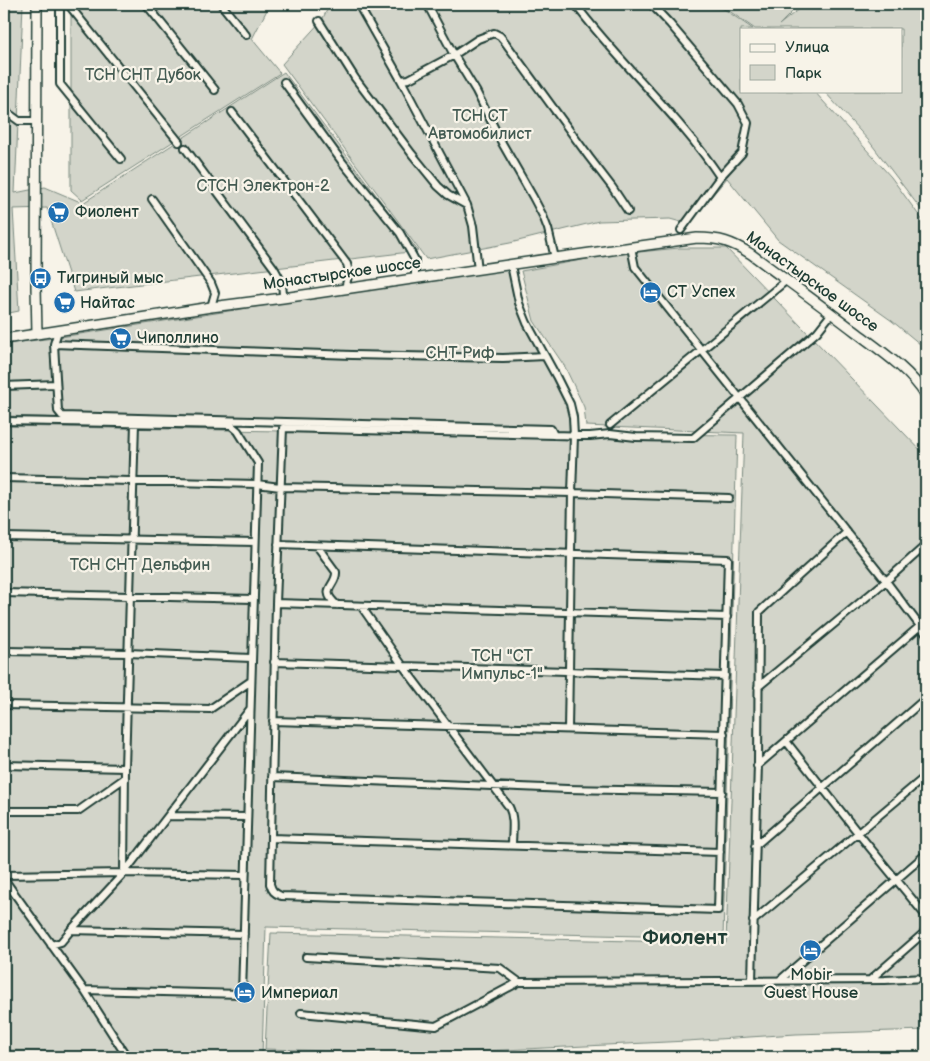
<svg xmlns="http://www.w3.org/2000/svg" width="930" height="1061" viewBox="0 0 930 1061" font-family="'Balsamiq Sans',sans-serif">
	<rect width="100%" height="100%" fill="#f7f3e8"/>
	<filter id="ink" filterUnits="userSpaceOnUse"><feTurbulence type="fractalNoise" baseFrequency=".02" numOctaves="2"/><feDisplacementMap in="SourceGraphic" scale="10" xChannelSelector="R" yChannelSelector="G"/><feConvolveMatrix kernelMatrix="1 2 1 2 8 2 1 2 1" color-interpolation-filters="sRGB"/></filter>
	<g filter="url(#ink)">
		<!-- green -->
		<path fill="#d3d5ca" stroke="#79897f" d="M4,4H23L15,193L45,187L83,203L284,72L418,251L74,292L47,208L13,209L19,311L4,314Z
			M71,4H270L252,39L280,73L82,200L71,190Z
			M330,4H678L724,9L753,29H741V91H814L891,177L926,225V349L892,321L778,240L727,178L688,224L670,219L599,221L510,243L426,259L282,64L322,20Z
			M685,4H800L779,25L805,4H926V216L869,141L824,91H901V29H755L725,8Z
			M679,248H726L926,456V1030L796,1034L687,1041L423,1054L265,1049L271,933L726,943L744,433L586,426L584,407L565,367L534,321L521,271L609,255Z
			M507,268L538,343L573,413V433L4,416V344L54,338Z
			M4,426L280,431L737,435L723,938L266,927L262,1056L4,1050Z"/>
		<g fill="none" stroke-linecap="round" stroke-linejoin="round">
			<defs>
				<path id="street" d="M60,4V84L121,159
					M68,4L179,142
					M146,4L215,90
					M221,4L246,35
					M358,4L401,80
					M427,4L454,55L476,91L502,143L533,197L543,216L548,229L555,258
					M575,4C620,64 678,114 720,177
					M651,4L670,24L738,104L748,123L742,153L720,177L681,230
					M724,4H725
					M319,21L355,78L412,154L438,186L448,195L466,205
					M284,82L343,163L400,233L415,260V279
					M4,110L19,121H37
					M232,112L347,264L349,272L345,289
					M185,148L274,268C281,280 283,284 283,298
					M152,199L211,283L215,293L211,307
					M631,247L635,267L886,581L926,634
					M511,265L519,303L527,323L556,376L570,404L573,417L574,436L572,493L568,729
					M478,270L473,226L467,205L401,80L409,79L454,55L478,39L494,33L500,36L505,42L589,157L612,187L628,211
					M58,331L54,344L58,411L62,416L551,429L554,435
					M54,344L352,355L503,358L545,356
					M4,386L56,384
					M4,421L231,425L238,431L258,463L242,994L84,990
					M610,425L787,280
					M4,478L257,484L280,487L572,493L729,498
					M4,537L255,542
					M278,544L728,559L718,910L281,896C274,893 272,891 270,884L276,603L283,428L554,435L590,436L610,434L636,437L693,438L817,332L832,313
					M317,546L336,572C337,586 318,589 337,605
					M4,593L253,599
					M276,603L727,617
					M361,606L403,666L509,807C515,819 512,833 512,845
					M4,651L128,653L251,658
					M274,662L725,676
					M758,687L886,581L926,545
					M4,705L210,709L251,681
					M273,721L724,734
					M786,741L858,833L926,916
					M4,765L125,768
					M757,766L920,626
					M272,777L567,789L722,792
					M4,811H78L125,778
					M169,816L246,817
					M271,838L720,852
					M755,846L926,698
					M124,873L125,768L135,423
					M4,875L124,873L245,875
					M4,879L84,990L127,1057
					M753,921L926,776
					M71,930L244,934
					M51,945L61,942L71,930L124,873L250,709
					M306,957L500,968L519,982
					M752,980L758,763L759,612L847,532
					M780,980L926,854
					M870,980L926,931
					M301,1013L436,1026L519,982L885,980L926,978"/>
				<path id="secondary" d="M37,334L36,287L37,4
					M4,339L211,307L283,298L555,258L697,238C720,238 732,242 751,254C786,280 821,305 856,332C880,350 910,370 926,396"/>
			</defs>
			<!-- street casing -->
			<use href="#street" stroke="#1f3d34" stroke-width="10"/>
			<!-- secondary casing -->
			<use href="#secondary" stroke="#1f3d34" stroke-width="12"/>
			<!-- street -->
			<use href="#street" stroke="#f7f3e8" stroke-width="6"/>
			<!-- secondary -->
			<use href="#secondary" stroke="#f7f3e8" stroke-width="9"/>
		</g>
	</g>
	<!-- icons -->
	<defs>
		<symbol id="supermarket-disc" viewBox="-11 -11 22 22"><circle r="9.5" fill="#1f6fb2" stroke="#f7f3e8"/><path d="M-6-5.5h2.5l.6 2H6L4.5 2H-2.5L-4.4-4H-6ZM-1.5 3.2a1.3 1.3 0 1 0 .1 0ZM3 3.2a1.3 1.3 0 1 0 .1 0Z" fill="#fff"/></symbol>
		<symbol id="bus-disc" viewBox="-11 -11 22 22"><circle r="9.5" fill="#1f6fb2" stroke="#f7f3e8"/><path d="M-5-6H5V4H4V6H2V4H-2V6H-4V4H-5ZM-3.5-4V0h7V-4ZM-3.5 1.2v1.5H-2V1.2ZM2 1.2v1.5H3.5V1.2Z" fill="#fff"/></symbol>
		<symbol id="hotel-disc" viewBox="-11 -11 22 22"><circle r="9.5" fill="#1f6fb2" stroke="#f7f3e8"/><path d="M-6-4.5h1.5V1H6V5H4.5V3h-9V5H-6ZM-4 0a1.8 1.8 0 1 1 3.6 0ZM.5 0V-2.5h3Q6-2.5 6 0Z" fill="#fff"/></symbol>
	</defs>
	<g fill-rule="evenodd">
		<use href="#supermarket-disc" x="46" y="200" width="25" height="25"/>
		<use href="#bus-disc" x="28" y="266" width="25" height="25"/>
		<use href="#hotel-disc" x="638" y="280" width="25" height="25"/>
		<use href="#supermarket-disc" x="52" y="290" width="25" height="25"/>
		<use href="#supermarket-disc" x="108" y="326" width="25" height="25"/>
		<use href="#hotel-disc" x="798" y="938" width="25" height="25"/>
		<use href="#hotel-disc" x="232" y="980" width="25" height="25"/>
	</g>
	<g text-anchor="middle" dominant-baseline="central" stroke-width="4.5" stroke-linejoin="round" paint-order="stroke">
		<!-- park labels -->
		<g font-size="16" fill="#435b52" stroke="#f7f3e8">
			<text x="143" y="75">ТСН СНТ Дубок</text>
			<text x="480" y="116">ТСН СТ<tspan x="480" dy="18">Автомобилист</tspan></text>
			<text x="263" y="186">СТСН Электрон-2</text>
			<text x="460" y="353">СНТ Риф</text>
			<text x="140" y="565">ТСН СНТ Дельфин</text>
			<text x="502" y="656">ТСН "СТ<tspan x="502" dy="18">Импульс-1"</tspan></text>
		</g>
		<!-- poi labels -->
		<g font-size="16" fill="#1f3d34" stroke="#f7f3e8" text-anchor="start">
			<text x="75" y="212">Фиолент</text>
			<text x="57" y="278">Тигриный мыс</text>
			<text x="667" y="292">СТ Успех</text>
			<text x="80" y="303">Найтас</text>
			<text x="137" y="338">Чиполлино</text>
			<text x="811" y="975" text-anchor="middle">Mobir<tspan x="811" dy="18">Guest House</tspan></text>
			<text x="261" y="993">Империал</text>
		</g>
		<!-- street labels -->
		<g font-size="16" fill="#1f3d34" stroke="#f7f3e8">
			<text transform="translate(342 274) rotate(-8)">Монастырское шоссе</text>
			<text transform="translate(812 282) rotate(36)">Монастырское шоссе</text>
		</g>
		<!-- district labels -->
		<g font-size="21" font-weight="bold" fill="#1f3d34" stroke="#f7f3e8">
			<text x="685" y="937">Фиолент</text>
		</g>
	</g>
	<!-- margin -->
	<rect width="930" height="1061" fill="none" stroke="#f7f3e8" stroke-width="20"/>
	<rect x="10" y="10" width="910" height="1041" fill="none" stroke="#1f3d34" stroke-width="2" filter="url(#ink)"/>
	<!-- legend -->
	<rect x="740" y="28" width="162" height="65" fill="#f7f3e8" stroke="#a1aaa0"/>
	<rect x="750" y="44" width="25" height="8" fill="#f7f3e8" stroke="#a1aaa0"/>
	<text x="785" y="52" font-size="15" fill="#1f3d34">Улица</text>
	<rect x="750" y="65" width="25" height="15" fill="#d3d5ca" stroke="#a1aaa0"/>
	<text x="785" y="78" font-size="15" fill="#1f3d34">Парк</text>
</svg>
